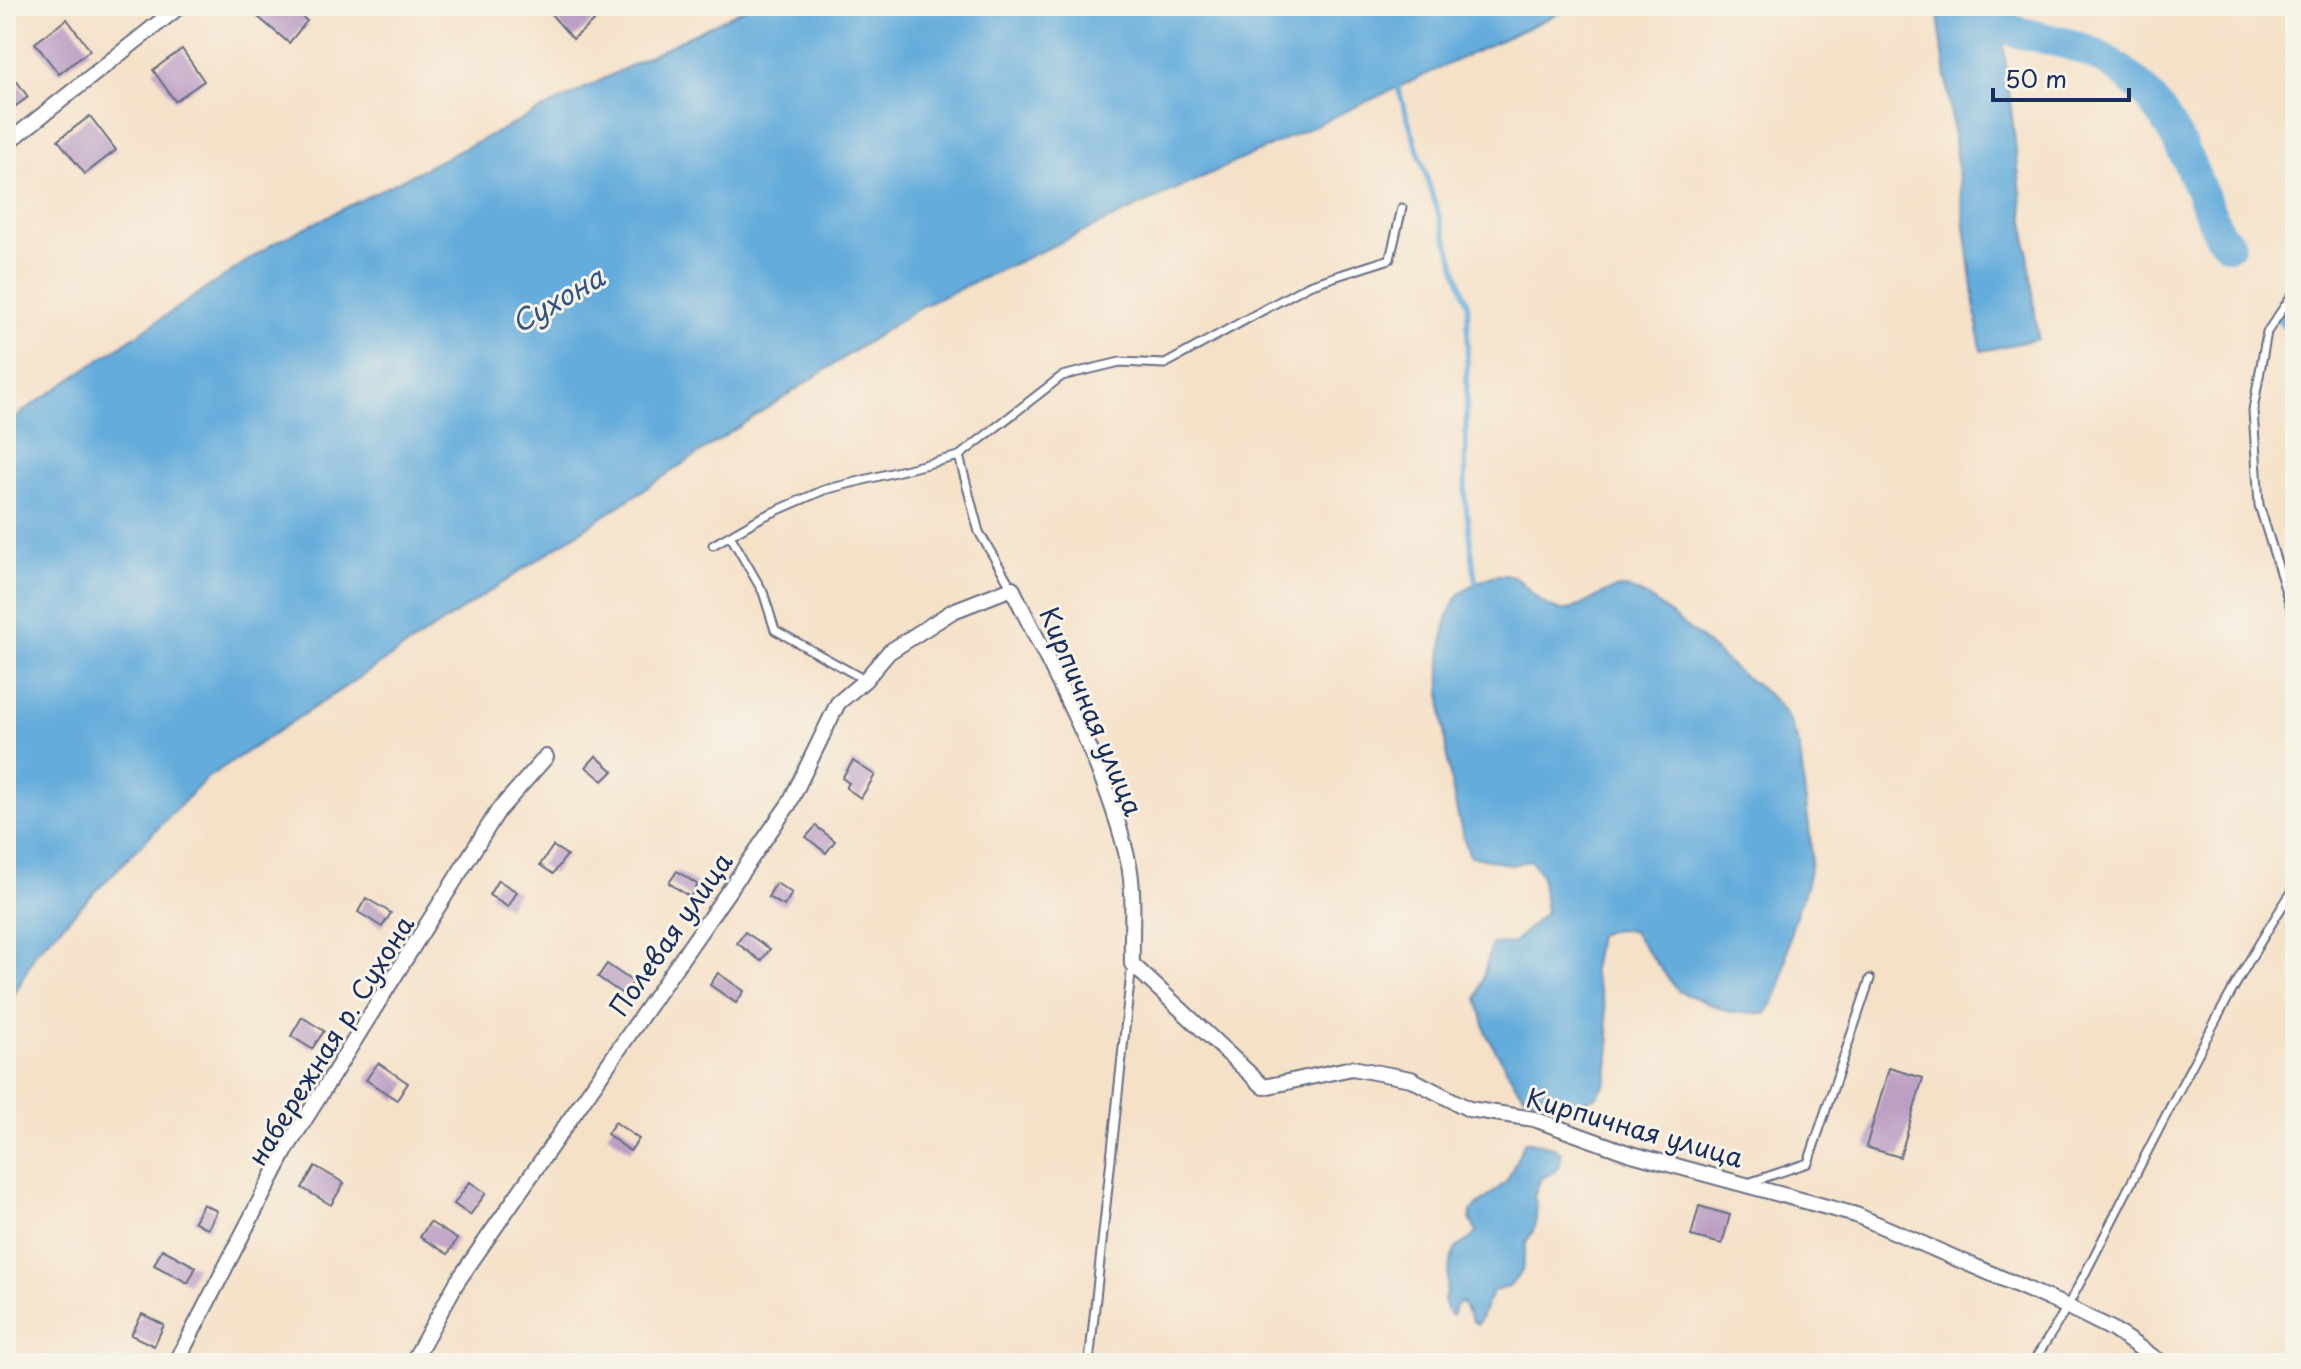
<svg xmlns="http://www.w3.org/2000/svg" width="2301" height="1369" viewBox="0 0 2301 1369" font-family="'Playpen Sans',sans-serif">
	<rect width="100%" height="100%" fill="#f7f3e8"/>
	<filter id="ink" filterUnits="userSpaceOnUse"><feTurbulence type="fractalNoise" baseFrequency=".0125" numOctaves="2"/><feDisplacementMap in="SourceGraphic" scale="16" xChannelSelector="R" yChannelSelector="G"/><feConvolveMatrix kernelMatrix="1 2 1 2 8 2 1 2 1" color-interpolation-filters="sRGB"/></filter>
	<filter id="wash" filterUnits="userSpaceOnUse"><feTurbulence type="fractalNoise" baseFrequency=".006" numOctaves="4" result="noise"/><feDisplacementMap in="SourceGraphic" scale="32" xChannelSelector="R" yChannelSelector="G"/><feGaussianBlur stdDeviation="1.8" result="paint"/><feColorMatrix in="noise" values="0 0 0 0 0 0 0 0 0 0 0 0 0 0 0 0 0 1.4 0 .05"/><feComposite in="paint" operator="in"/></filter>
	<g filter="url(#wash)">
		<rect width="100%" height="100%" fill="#f5e1c8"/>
		<!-- water -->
		<path fill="#63acdb" stroke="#3f6e9c" stroke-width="2" d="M750,6H1575L922,306L207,778L36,952L6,1011V428L22,412L274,243Z
			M1937,6H1999L2038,339L1981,351Z
			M1495,575C1499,575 1509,574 1513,576C1526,583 1536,603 1556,609C1580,617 1602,583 1629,589C1650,594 1668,614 1685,626C1702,638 1715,651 1730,665C1749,682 1776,695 1788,719C1802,746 1801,759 1804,788C1810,841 1819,860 1797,912C1782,947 1791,984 1765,1014L1729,1012L1678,991L1632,931L1614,929L1598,935L1592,970L1604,1004L1610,1042L1607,1081L1597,1096L1563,1108L1527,1098L1515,1084L1487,1035L1477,999L1492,944L1513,943L1546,912L1541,874L1530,860L1512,865L1470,856C1450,807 1420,630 1462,592C1470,584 1485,580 1495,575Z
			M1525,1141L1553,1147L1561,1153C1563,1171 1551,1172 1540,1180L1534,1197L1537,1207L1535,1227L1526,1243L1522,1271L1509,1287L1493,1291L1478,1324L1473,1322L1462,1302L1457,1304L1452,1315L1449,1314L1444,1301C1449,1285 1446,1268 1454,1252C1458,1243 1471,1242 1477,1232L1470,1219L1471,1211L1507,1181Z"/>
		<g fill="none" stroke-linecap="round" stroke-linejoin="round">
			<!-- stream -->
			<path stroke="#63acdb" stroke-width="5" d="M1396,82L1468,305L1465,498L1476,585"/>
			<!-- river -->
			<path stroke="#63acdb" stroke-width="32" d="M1965,6C2000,33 2027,33 2068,44C2161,72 2184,153 2219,234L2229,244
				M2291,314L2295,318"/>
		</g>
		<g id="blocks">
			<!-- building -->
			<path fill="#bca0c4" d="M245,6H288L307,21L289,43Z
				M558,6H611L573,39L550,13Z
				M67,19L90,50L59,74L35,43Z
				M182,49L204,81L175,101L153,70Z
				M6,66L28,97L6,113Z
				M90,116L116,150L85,174L58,140Z
				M596,756L613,771L603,781L586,767Z
				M853,761L875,775L861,798L846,788L849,783L842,778Z
				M816,826L835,841L826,853L806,837Z
				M553,846L567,855L553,874L540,865Z
				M677,871L698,885L690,897L669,883Z
				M498,880L517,892L508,907L489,895Z
				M776,883L792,893L784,906L768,897Z
				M366,898L391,913L382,927L358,912Z
				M745,932L770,949L761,961L737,943Z
				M607,964L633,982L624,995L598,977Z
				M718,973L744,991L736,1003L710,985Z
				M302,1017L324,1031L312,1049L291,1036Z
				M378,1063L408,1083L397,1100L366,1080Z
				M1889,1068L1923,1078L1900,1157L1866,1147Z
				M615,1122L639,1139L630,1151L607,1134Z
				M315,1166L344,1183L331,1205L302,1188Z
				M470,1182L486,1193L470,1215L454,1204Z
				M203,1204L217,1211L208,1229L194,1221Z
				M1699,1206L1730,1215L1722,1244L1691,1236Z
				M430,1222L457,1239L448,1254L420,1237Z
				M162,1249L196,1267L188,1283L154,1265Z
				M142,1314L164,1325L154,1346L131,1335Z"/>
		</g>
	</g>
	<g filter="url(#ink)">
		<use href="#blocks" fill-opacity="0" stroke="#676d83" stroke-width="2"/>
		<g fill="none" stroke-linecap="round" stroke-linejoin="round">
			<defs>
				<path id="lane" d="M2295,291L2267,332L2253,410L2259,505L2295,621
					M731,537L763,592L775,630L865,680
					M713,545L762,517L824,490L959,456
					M1012,588L979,532L959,456L1062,376L1120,362L1165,364L1309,285L1390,259L1402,208
					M1748,1183L1808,1163L1870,979
					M1089,1363L1132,964
					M2032,1363C2068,1311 2095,1254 2124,1197C2178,1093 2230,985 2295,887"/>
				<path id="street" d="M6,144L180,6
					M176,1363L287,1148L498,811L546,757
					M412,1363L457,1282L789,804L838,703L865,680L889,652L953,611L1012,588C1055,677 1107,767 1129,865C1135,896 1131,932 1132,964L1264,1087L1352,1068L1411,1079L1469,1109L1534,1119L1628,1153L1856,1215L2068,1307L2112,1329L2162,1363"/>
			</defs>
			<!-- lane casing -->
			<use href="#lane" stroke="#676d83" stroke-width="11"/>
			<!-- street casing -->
			<use href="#street" stroke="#676d83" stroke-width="18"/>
			<!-- lane -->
			<use href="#lane" stroke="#fff" stroke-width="7"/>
			<!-- street -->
			<use href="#street" stroke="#fff" stroke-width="14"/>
		</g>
	</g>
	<g text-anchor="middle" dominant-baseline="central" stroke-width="6" stroke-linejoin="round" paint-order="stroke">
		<!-- street labels -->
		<g font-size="26" fill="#1b2f5e" stroke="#f7f3e8">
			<text transform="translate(1092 711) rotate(67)">Кирпичная улица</text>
			<text transform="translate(670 934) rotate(-55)">Полевая улица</text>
			<text transform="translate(330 1040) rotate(-58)">набережная р. Сухона</text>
			<text transform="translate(1635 1127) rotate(16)">Кирпичная улица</text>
		</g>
		<!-- water labels -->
		<g font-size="28" font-style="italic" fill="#315484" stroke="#f7f3e8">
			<text transform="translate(557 299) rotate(-30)">Сухона</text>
		</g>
	</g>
	<!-- margin -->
	<rect width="2301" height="1369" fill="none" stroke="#f7f3e8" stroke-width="32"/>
	<!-- scale -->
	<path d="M1993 88v12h136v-12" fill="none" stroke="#1b2f5e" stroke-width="4"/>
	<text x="2005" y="88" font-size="24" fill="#1b2f5e" stroke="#f7f3e8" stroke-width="6" paint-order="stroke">50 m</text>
</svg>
